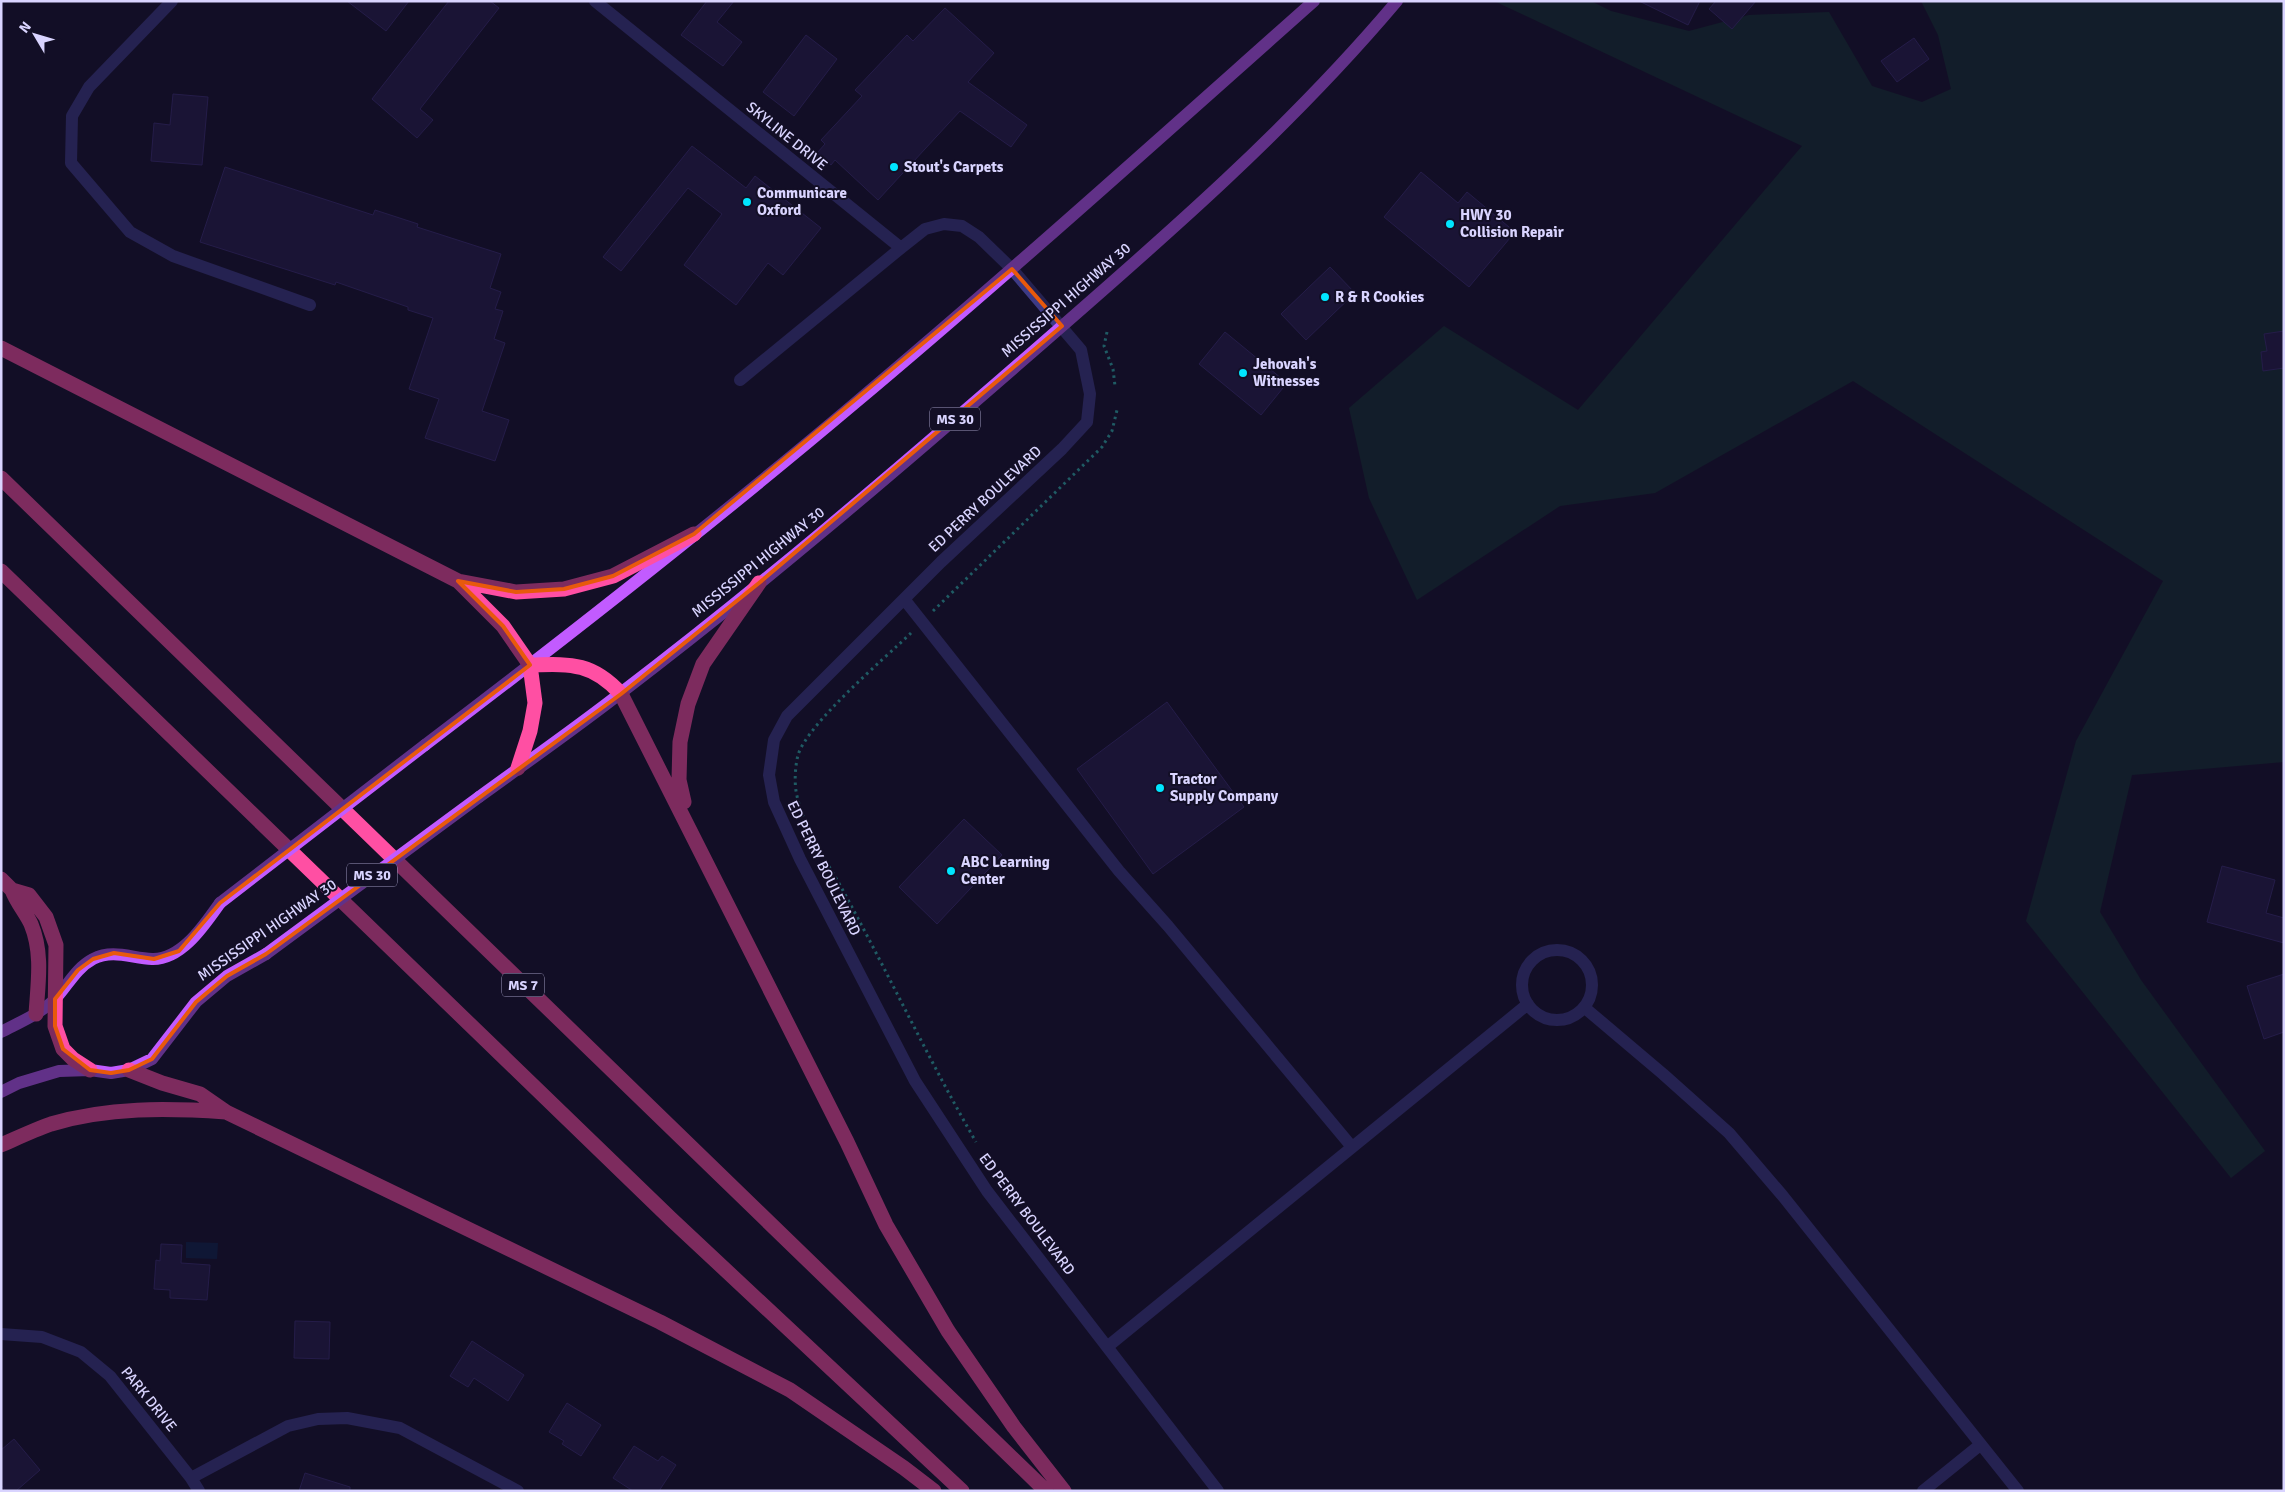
<svg xmlns="http://www.w3.org/2000/svg" width="2285" height="1492" viewBox="0 0 2285 1492" font-family="Signika,sans-serif">
	<rect width="100%" height="100%" fill="#130f26"/>
	<!-- green -->
	<path fill="#12302f" d="M1494,1H1591L1611,11L1689,31L1749,15L1829,12L1872,86L1922,102L1951,89L1938,35L1921,1H2284V762L2132,775L2100,912L2141,980L2265,1151L2231,1178L2026,921L2076,741L2163,581L1853,381L1655,493L1560,506L1417,600L1369,498L1349,408L1444,326L1578,410L1802,146Z"/>
	<!-- water -->
	<path fill="#0c2248" d="M186,1242L218,1243L217,1259L186,1258Z"/>
	<!-- building -->
	<path fill="#241b47" stroke="#3b2d73" d="M347,1H409L386,31Z
		M449,1H490L499,8L420,109L433,120L417,138L372,99Z
		M707,1H734L717,22L742,42L723,66L681,35Z
		M1639,1H1700L1688,25Z
		M1716,1H1756L1732,29L1709,9Z
		M945,8L994,53L968,82L1027,125L1011,147L960,111L878,200L835,160L831,165L817,153L825,144L821,140L862,96L855,90L907,35L913,41Z
		M806,35L837,59L794,116L763,92Z
		M1914,38L1929,59L1897,82L1881,61Z
		M173,94L208,97L202,165L151,161L154,123L170,125Z
		M692,146L746,188L755,176L821,228L783,275L768,263L736,305L684,265L722,214L688,188L621,271L603,257Z
		M225,167L373,215L375,210L418,224L417,227L501,254L490,288L501,292L495,309L503,311L494,339L505,343L482,411L509,420L495,461L425,438L439,399L409,389L433,318L408,310V307L336,282L335,285L200,242Z
		M1421,172L1458,203L1467,192L1515,232L1469,287L1384,217Z
		M1330,267L1355,293L1306,340L1281,314Z
		M2284,331V368L2263,371L2261,352L2267,351L2264,334Z
		M1225,332L1287,383L1261,415L1199,364Z
		M1167,702L1244,807L1153,874L1077,769Z
		M964,819L1002,855L937,924L899,887Z
		M2222,866L2275,880L2266,913L2284,918V943L2207,922Z
		M2284,974V1032L2264,1039L2247,986Z
		M161,1244L182,1245L181,1263L210,1265L207,1300L170,1298V1290L154,1289L156,1260L160,1261Z
		M295,1321L330,1322L329,1359L294,1358Z
		M472,1341L524,1375L508,1401L474,1378L468,1387L450,1376Z
		M567,1403L601,1425L581,1456L562,1444L564,1441L549,1432Z
		M14,1439L40,1470L16,1491H6L1,1485V1450Z
		M634,1446L658,1461L662,1456L676,1465L659,1491H633L613,1478Z
		M305,1473L350,1487V1491H299Z"/>
	<g fill="none" stroke-linecap="round" stroke-linejoin="round">
		<!-- path -->
		<path stroke="#2fb8b0" stroke-width="3" stroke-dasharray="2.5 4" stroke-linecap="butt" d="M1107,332L1104,346L1113,369L1115,386
			M933,611L1102,447L1112,431L1117,410
			M911,633C884,659 808,723 798,755C795,767 794,784 797,796C805,833 830,865 847,898C891,979 930,1062 976,1142"/>
		<!-- minor -->
		<path stroke="#3d3a85" stroke-width="12" d="M172,1L89,87L72,116L71,163L130,232L173,256L310,305
			M595,1L901,248L925,229L944,224L962,226L979,237L1012,269L1081,350L1090,394L1087,422L1062,449L941,562L787,716L774,740L769,775L774,802L800,859L915,1081L987,1191L1218,1491
			M740,380L901,248
			M904,599L1119,871L1168,926L1352,1147
			M1522 985a35 35 0 1 1 70 0a35 35 0 1 1-70 0Z
			M1585,1008L1663,1074L1729,1133L1782,1195L2018,1491
			M1,1334L42,1337L81,1352L110,1376L191,1478L199,1491
			M1107,1347L1528,1004
			M191,1478L288,1426L318,1419L347,1418L400,1428L518,1491
			M1923,1491L1980,1445"/>
		<!-- major -->
		<path stroke="#c25bff" stroke-width="12" d="M425,745C570,635 714,522 854,404C1010,273 1162,136 1314,1
			M479,797C527,762 576,728 622,692C760,587 892,474 1022,361C1153,247 1285,134 1397,1
			M1,1032C20,1022 42,1013 56,998C68,985 76,968 93,959C113,949 131,958 152,959C182,960 205,924 220,903
			M1,1092L19,1083L59,1071L90,1070L111,1073L129,1070L152,1059L196,1002L227,976L266,954"/>
		<!-- highway -->
		<path stroke="#ff4fa3" stroke-width="15" d="M1,348L458,581L503,626L530,665L535,703L530,731L518,768
			M1,478L1046,1491
			M1,571L671,1219L962,1491
			M458,581L516,592L564,589L613,576L694,534
			M530,665C570,664 592,662 621,694L847,1142L886,1225L948,1331L1014,1427L1064,1491
			M684,802L679,780L680,742L688,704L703,664L759,583
			M1,879L12,890L29,895L46,917L56,945L55,1026L63,1049L73,1059L90,1070
			M12,890C17,903 26,913 31,924C43,953 38,983 36,1014
			M129,1070L162,1083L200,1094L226,1112L660,1322L790,1390L904,1468L934,1491
			M1,1145C17,1138 34,1130 51,1124C108,1107 167,1108 226,1112"/>
		<!-- major-bridge -->
		<path stroke="#c25bff" stroke-width="12" d="M220,903L425,745
			M266,954L479,797"/>
	</g>
	<!-- marked area -->
	<path d="M0 0H2285V1492H0ZM1012,269L1062,326L759,583L621,694L266,954L227,976L196,1002L152,1059L129,1070L111,1073L90,1070L63,1049L55,1026V999L78,970L93,959L114,953L154,959L179,951L220,903L530,665L503,626L458,581L516,592L564,589L613,576L694,534Z" fill="#130f26" fill-opacity=".55" fill-rule="evenodd"/>
	<path fill="none" stroke="#e8590c" stroke-width="4" stroke-linejoin="round" d="M1012,269L1062,326L759,583L621,694L266,954L227,976L196,1002L152,1059L129,1070L111,1073L90,1070L63,1049L55,1026V999L78,970L93,959L114,953L154,959L179,951L220,903L530,665L503,626L458,581L516,592L564,589L613,576L694,534Z"/>
	<!-- markers -->
	<g fill="#00e5ff" stroke="#130f26" stroke-width="2">
		<circle cx="894" cy="167" r="5"/>
		<circle cx="747" cy="202" r="5"/>
		<circle cx="1450" cy="224" r="5"/>
		<circle cx="1325" cy="297" r="5"/>
		<circle cx="1243" cy="373" r="5"/>
		<circle cx="1160" cy="788" r="5"/>
		<circle cx="951" cy="871" r="5"/>
	</g>
	<g text-anchor="middle" dominant-baseline="central" stroke-width="4" stroke-linejoin="round" paint-order="stroke">
		<!-- shield labels -->
		<g fill="#130f26" stroke="#9e99be" stroke-width="1">
			<rect x="930" y="407.5" width="50" height="23" rx="4"/>
			<rect x="347" y="863.5" width="50" height="23" rx="4"/>
			<rect x="502" y="973.5" width="42" height="23" rx="4"/>
		</g>
		<g font-size="14" font-weight="bold" fill="#d9d4ff">
			<text x="955" y="419">MS 30</text>
			<text x="372" y="875">MS 30</text>
			<text x="523" y="985">MS 7</text>
		</g>
		<!-- street labels -->
		<g font-size="15" fill="#d9d4ff" stroke="#130f26">
			<text transform="translate(787 136) rotate(39)">SKYLINE DRIVE</text>
			<text transform="translate(1066 300) rotate(-41)">MISSISSIPPI HIGHWAY 30</text>
			<text transform="translate(985 499) rotate(-43)">ED PERRY BOULEVARD</text>
			<text transform="translate(758 562) rotate(-39)">MISSISSIPPI HIGHWAY 30</text>
			<text transform="translate(824 868) rotate(64)">ED PERRY BOULEVARD</text>
			<text transform="translate(267 930) rotate(-35)">MISSISSIPPI HIGHWAY 30</text>
			<text transform="translate(1027 1214) rotate(53)">ED PERRY BOULEVARD</text>
			<text transform="translate(149 1399) rotate(51)">PARK DRIVE</text>
		</g>
		<!-- poi labels -->
		<g font-size="15" font-weight="bold" fill="#d9d4ff" stroke="#130f26" text-anchor="start">
			<text x="904" y="167">Stout's Carpets</text>
			<text x="757" y="193">Communicare<tspan x="757" dy="17">Oxford</tspan></text>
			<text x="1460" y="215">HWY 30<tspan x="1460" dy="17">Collision Repair</tspan></text>
			<text x="1335" y="297">R &amp; R Cookies</text>
			<text x="1253" y="364">Jehovah's<tspan x="1253" dy="17">Witnesses</tspan></text>
			<text x="1170" y="779">Tractor<tspan x="1170" dy="17">Supply Company</tspan></text>
			<text x="961" y="862">ABC Learning<tspan x="961" dy="17">Center</tspan></text>
		</g>
	</g>
	<!-- border -->
	<rect width="2285" height="1492" fill="none" stroke="#d9d4ff" stroke-width="5"/>
	<!-- north arrow -->
	<g transform="translate(35 35) rotate(308)" stroke="#130f26" stroke-width="4" paint-order="stroke">
	<path d="M0-4L9 19L0 12L-9 19Z" fill="#d9d4ff"/>
	<text y="-8" font-size="14" font-weight="bold" text-anchor="middle" fill="#d9d4ff">N</text>
	</g>
</svg>
